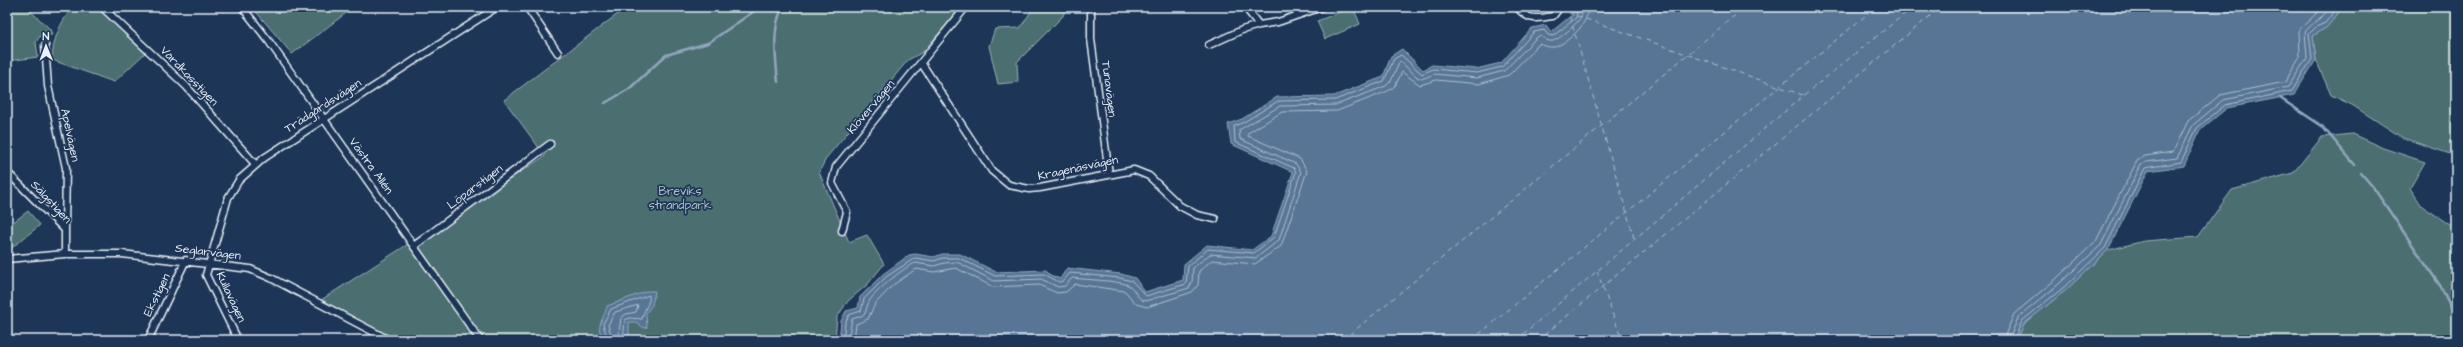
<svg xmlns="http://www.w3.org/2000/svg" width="2463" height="347" viewBox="0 0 2463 347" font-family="'Architects Daughter',sans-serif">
	<rect width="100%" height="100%" fill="#1d3557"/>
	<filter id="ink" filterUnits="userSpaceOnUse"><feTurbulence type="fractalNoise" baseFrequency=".025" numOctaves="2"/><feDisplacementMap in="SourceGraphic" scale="8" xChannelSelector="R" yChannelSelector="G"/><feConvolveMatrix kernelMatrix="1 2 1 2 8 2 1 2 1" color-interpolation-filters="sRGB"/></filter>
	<g filter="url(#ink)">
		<!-- green -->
		<path fill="#4c6e70" stroke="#9ab0b4" d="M7,7H26L50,29L52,35L40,36L36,42L38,57L7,61Z
			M72,7H93L101,10L145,53L114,82L52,60C53,38 60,24 72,7Z
			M252,7H348L350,10L292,54Z
			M627,7H961L923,52L908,60L827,157L819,172L849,242L867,235L884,264L868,284L848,301L837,317L835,340H396L321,300L545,156L504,100Z
			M1034,7H1066L1063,16L1017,62L1018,82L998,84L989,46L995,29L1020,28Z
			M1353,7L1360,24L1325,39L1317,21Z
			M2343,7H2456V156L2403,138L2352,105L2331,95L2316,60L2313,36L2327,27Z
			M2352,134L2383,148L2425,162L2410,188L2422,206L2456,229V340H2017L2024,324L2066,290L2108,250L2144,241L2198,237L2232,190L2293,173L2322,137Z
			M28,211L40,225L9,250L7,227Z"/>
		<!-- water -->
		<path fill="#587595" stroke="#92a7bd" d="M1569,7H2343L2327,27L2313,36L2316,60L2294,95L2227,108L2200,130L2184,166L2148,171L2108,250L2066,290L2024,324L2017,340H839L841,321L846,311L858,308L860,297L883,274L909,255L915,254L934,257L942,254H960L996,272L1046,270L1051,275L1060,279L1067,268L1121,274L1135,278L1145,292L1183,280L1184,264L1207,245L1252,250L1271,236L1293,172L1231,144L1228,124L1242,119L1277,97L1334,96L1383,77L1391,56L1402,49L1423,70L1432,65L1476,69L1501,63L1532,28L1546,25L1551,32L1573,14Z
			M647,291H655L652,305L646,313L647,327L644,328L636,322H629V336L626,340H605C593,327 604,320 607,306Z"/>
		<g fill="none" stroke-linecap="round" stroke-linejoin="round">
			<!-- shore -->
			<path stroke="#aebfd0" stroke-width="1" d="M608,340L603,324L611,309L649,295C651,303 643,310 642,319L629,318L625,320L623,340
				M613,340L608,325L615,312L638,305L636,312L626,314L621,318L618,340
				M843,340L845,323L849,315L861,311L864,299L886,277L915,258L934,261L943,258H959L995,276L1044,274L1059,282L1063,281L1070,273L1120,278L1132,281L1146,296L1186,284L1188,266L1208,249L1254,253L1274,237L1296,172L1294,168L1235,142L1234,126L1244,122L1278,101L1335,100L1384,81L1394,59L1401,55L1422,74L1433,69L1477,73L1502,67L1534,32L1544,30L1548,35L1553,36L1576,18L1577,13L1574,7
				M848,340L852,319L864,315C867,310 867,304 870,300C876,291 906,265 916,263L934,266L944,263L957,262L994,281L1041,279L1058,287L1065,286L1072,278C1086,280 1116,280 1128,285C1136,289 1136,299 1145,301L1189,288L1192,282L1193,268L1210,254L1256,258L1279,240L1301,172L1296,164L1240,139L1239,130L1280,106L1336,105L1386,86L1391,81L1400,61L1417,77L1422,79L1434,74L1477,78L1504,71L1537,37L1541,36C1545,39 1548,42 1553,41C1560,39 1581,21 1582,14L1580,7
				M854,340L856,324L868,319L875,304L893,285L916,269L934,272L956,268L993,287L1039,285L1057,293L1066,292L1075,284L1125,291L1136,304L1147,307L1192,292L1198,285L1199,271L1212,260L1255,264L1281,246L1307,171L1300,159L1248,136V133L1282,112L1337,111L1388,91L1395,86L1402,72L1420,85L1436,80L1479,84L1509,75L1539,44C1544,45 1548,48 1554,47C1567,44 1592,21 1587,7
				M2003,340L2014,314L2056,279L2096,241L2137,161L2145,156L2173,152L2188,121L2220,95L2285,82L2300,57L2299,30L2323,7
				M2009,340L2018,318L2060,283L2101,245L2141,165L2146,162L2177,158L2193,125L2223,100L2288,87L2307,58L2305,32C2313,22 2322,18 2331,7
				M2014,340L2022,321L2064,287L2105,248L2145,168L2181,162L2197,128L2225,105L2292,91L2312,59L2309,34L2316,27L2325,23L2338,7"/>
			<!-- stream -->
			<path stroke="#92a7bd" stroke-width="2.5" d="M778,82C776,60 771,27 783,7
				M2280,98L2322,126L2355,165
				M605,103L629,89L666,55L708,43L760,7
				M2361,173L2373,187
				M2373,187L2441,287L2456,318"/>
			<!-- ferry -->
			<path stroke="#aebfd0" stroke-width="1" stroke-dasharray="5 4" stroke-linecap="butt" d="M1634,238L1569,13L1803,95
				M1597,271L1622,340
				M1343,340L1745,7
				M1472,340L1876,7
				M1516,340L1804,95L1913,7
				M1538,340L1941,7"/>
			<defs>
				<path id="minor" d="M102,7L186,86L256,165
					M242,7L268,40L480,340
					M527,7L558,53
					M1091,7V39L1109,174
					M1245,7L1259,25L1278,22L1322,7
					M1517,7C1528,21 1537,19 1553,16L1560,7
					M45,45L48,86L66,168L65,230
					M1209,45L1242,30L1259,25
					M922,64L992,171L1009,185L1029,189L1040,188L1134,170L1149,176L1180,206L1197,215L1215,219
					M7,172L65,230V254
					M842,231L847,212L832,183L836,167L966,7
					M414,246L550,144
					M7,259L65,254H122L250,269L271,278L389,340
					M7,332L9,340
					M148,340L186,260
					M238,340L206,275L228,198L239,180L264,158L497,7"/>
			</defs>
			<!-- minor casing -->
			<use href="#minor" stroke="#e8f1f8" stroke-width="9"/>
			<!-- minor -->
			<use href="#minor" stroke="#1d3557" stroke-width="6"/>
		</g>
	</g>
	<g text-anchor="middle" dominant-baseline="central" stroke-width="3.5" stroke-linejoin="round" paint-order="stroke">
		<!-- street labels -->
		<g font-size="12" fill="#e8f1f8" stroke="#1d3557">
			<text transform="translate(189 76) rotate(46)">Vårdkasstigen</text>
			<text transform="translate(1109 89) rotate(83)">Tunavägen</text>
			<text transform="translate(323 106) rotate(-33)">Trädgårdsvägen</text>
			<text transform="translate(871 107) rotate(-50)">Klövervägen</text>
			<text transform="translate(70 135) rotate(78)">Apelvägen</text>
			<text transform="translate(371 166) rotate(54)">Västra Allén</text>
			<text transform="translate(1078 168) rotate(-12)">Kragenäsvägen</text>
			<text transform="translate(475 187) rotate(-37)">Löparstigen</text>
			<text transform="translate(51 202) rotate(47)">Sälgstigen</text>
			<text transform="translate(208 252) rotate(7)">Seglarvägen</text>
			<text transform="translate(157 295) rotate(-64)">Ekstigen</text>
			<text transform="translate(231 297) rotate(65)">Kullavägen</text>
		</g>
		<!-- park labels -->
		<g font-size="12" fill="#b1c3c8" stroke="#1d3557">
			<text x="680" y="191">Breviks<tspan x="680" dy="14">strandpark</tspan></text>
		</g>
	</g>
	<!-- margin -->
	<rect width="2463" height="347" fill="none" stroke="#1d3557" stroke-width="24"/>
	<rect x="12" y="12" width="2439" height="323" fill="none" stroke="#e8f1f8" stroke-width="1.5" filter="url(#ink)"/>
	<!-- north arrow -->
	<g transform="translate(46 46) rotate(359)" stroke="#1d3557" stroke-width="3" paint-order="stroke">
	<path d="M0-3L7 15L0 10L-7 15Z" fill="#e8f1f8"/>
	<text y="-6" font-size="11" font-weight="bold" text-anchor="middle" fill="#e8f1f8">N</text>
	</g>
</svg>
